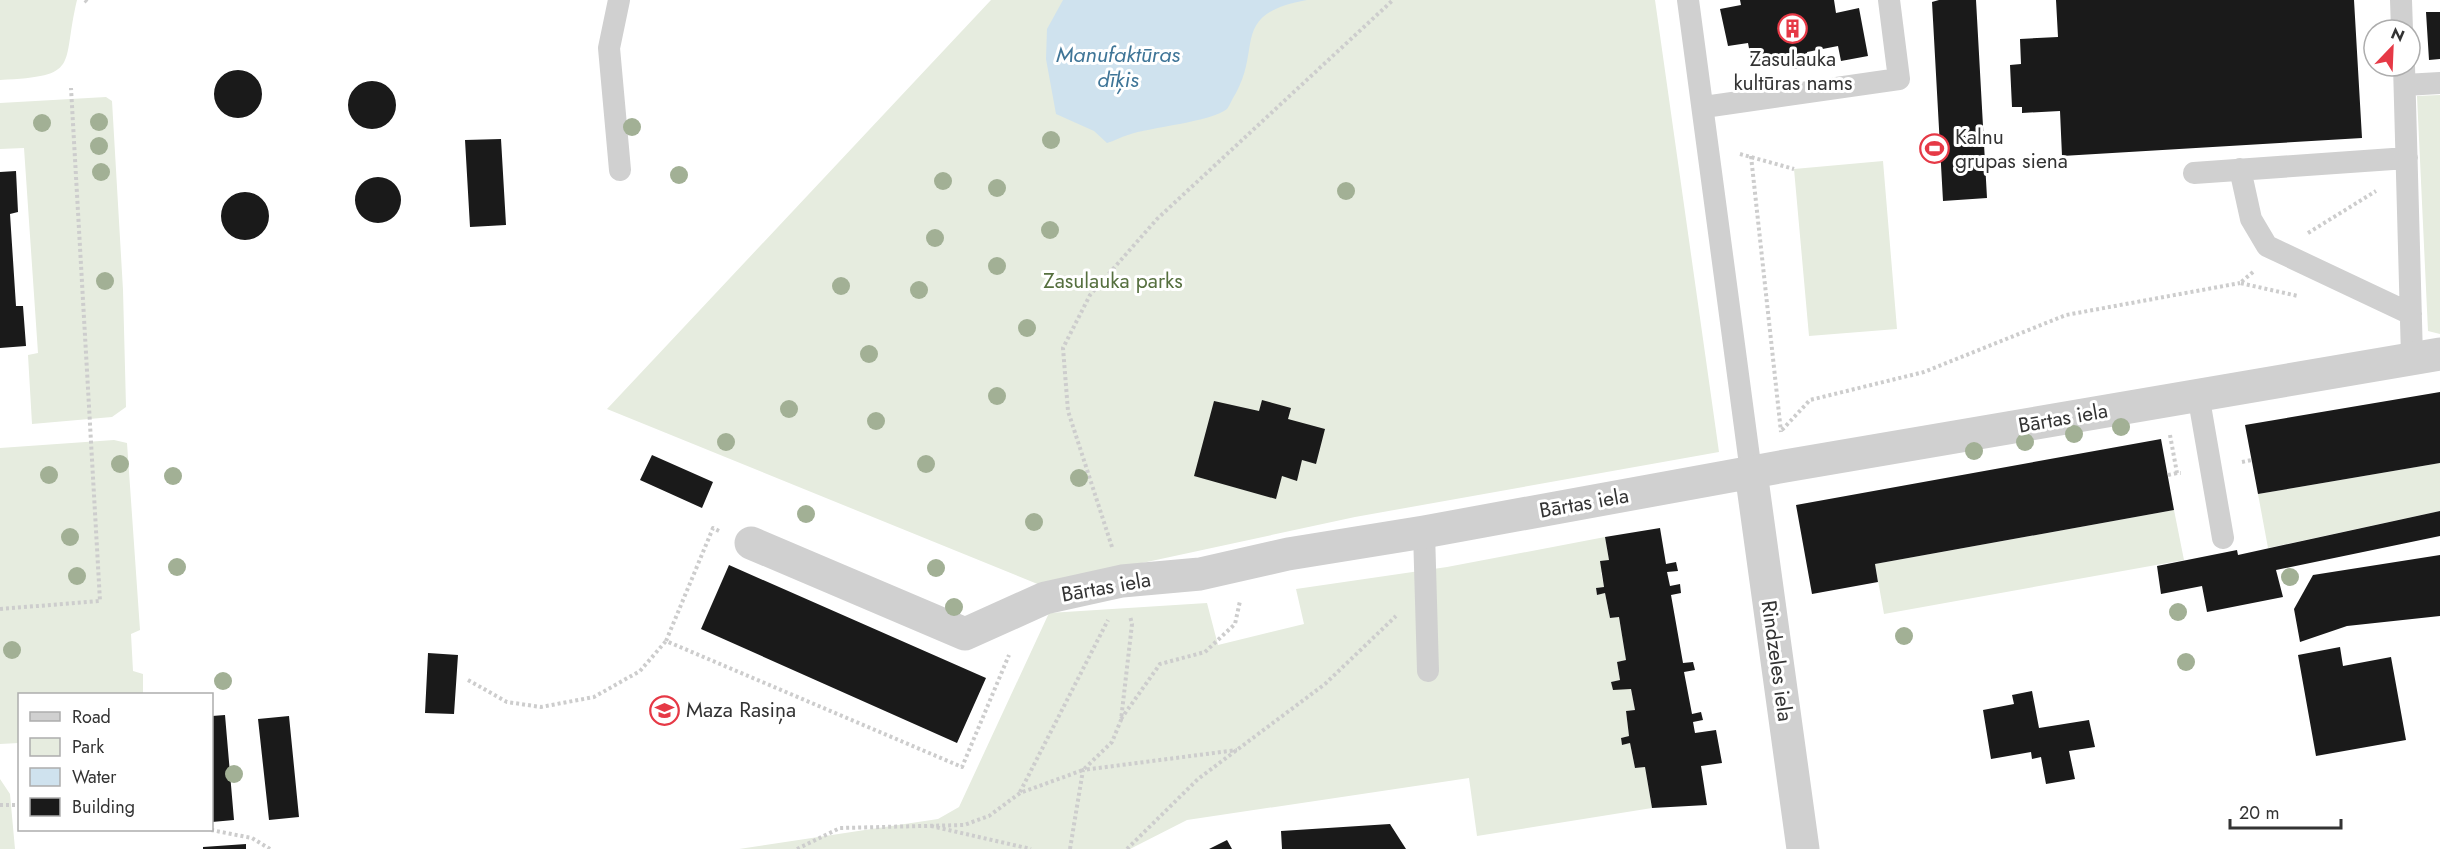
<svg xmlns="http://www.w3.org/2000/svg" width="2440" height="849" viewBox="0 0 2440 849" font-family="Jost,sans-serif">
	<rect width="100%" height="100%" fill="#fff"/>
	<!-- green -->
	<path fill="#e6ecdf" d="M0,0H77C61,67 82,76 0,80Z
		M991,0H1655L1719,452L1355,517L1040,585L607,409Z
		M2440,95V334L2428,331L2417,96Z
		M106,97L112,101L123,290L126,407L112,417L32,424L28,355L38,353L24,148L0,149V103Z
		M1883,161L1897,329L1809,336L1794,169Z
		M114,440L127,443L140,630L131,634L133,671L143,674V694H20L19,743L0,744V448Z
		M2440,463V511L2268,548L2258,494Z
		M2174,510L2184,560L1884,614L1875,564Z
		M1605,537L1609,560L1601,573L1604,587L1596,588L1597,595L1605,593L1610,618L1619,617L1626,660L1617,662L1620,680L1611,682L1613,689H1631L1635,710L1626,711L1629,736L1621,738L1622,745L1630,743L1635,768L1645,767L1652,808L1477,836L1469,778L1187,820L1130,849H739L938,819L959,807L1049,613L1207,603L1218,645L1304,624L1296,589L1447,567Z
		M0,779L10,794L15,849H0Z"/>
	<!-- water -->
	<path fill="#cfe2ee" d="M1063,0H1307C1230,14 1262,46 1236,93C1233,97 1230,105 1227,109C1211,122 1150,127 1128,135C1121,137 1114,141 1107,143L1094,131L1056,114L1046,59L1047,29Z"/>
	<!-- building -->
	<path fill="#1a1a1a" d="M1740,0H1834L1836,13L1859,8L1868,56L1841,61L1838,46L1807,52L1809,66L1792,69L1790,57L1752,64L1748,43L1728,46L1720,9L1741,5Z
		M1939,0H1976L1987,198L1943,201L1932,2Z
		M2056,0H2354L2362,138L2062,156L2060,111L2022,113V107H2012L2010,65L2021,64L2020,39L2058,37Z
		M2426,12H2440V59L2429,60Z
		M214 94a24 24 0 1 1 48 0a24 24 0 1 1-48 0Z
		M348 105a24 24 0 1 1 48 0a24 24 0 1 1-48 0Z
		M501,139L506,225L470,227L465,140Z
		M16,171L18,212L10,214L16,306H23L26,346L0,348V172Z
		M355 200a23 23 0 1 1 46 0a23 23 0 1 1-46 0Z
		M221 216a24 24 0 1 1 48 0a24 24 0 1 1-48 0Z
		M2440,392V463L2258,494L2245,425Z
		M1262,400L1291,408L1288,419L1325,429L1316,464L1302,460L1297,481L1282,476L1276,499L1194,476L1214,401L1259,411Z
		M2161,439L2174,510L1875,564L1878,582L1812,594L1796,505Z
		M652,455L713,482L702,508L640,480Z
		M2440,511V536L2276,570L2283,597L2207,612L2202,586L2161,594L2157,566L2237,550L2238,555Z
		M1660,528L1666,564L1676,562L1678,571L1667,572L1670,586L1680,584L1681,593L1671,595L1683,663L1693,662L1695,670L1684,672L1692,714L1701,712L1703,720L1693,722L1695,733L1716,730L1722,763L1701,766L1707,805L1652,808L1645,767L1635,768L1630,743L1622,745L1621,738L1629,736L1626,711L1635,710L1631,689L1613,690L1611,682L1620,680L1617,662L1626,660L1619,617L1610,618L1605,593L1597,595L1596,588L1604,587L1600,561L1609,560L1605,537Z
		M2440,555V616L2347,626L2300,642L2294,609L2313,575Z
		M729,565L986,678L957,743L701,629Z
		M2340,647L2343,666L2391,657L2406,740L2316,756L2298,655Z
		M428,653L458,655L454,714L425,713Z
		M2032,691L2039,728L2089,720L2095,747L2069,751L2075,779L2046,784L2041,757L2032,759L2031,752L1991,759L1983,710L2014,704L2012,695Z
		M225,715L234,820L212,822V716Z
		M289,716L299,817L269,820L258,719Z
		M1390,824L1406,849H1282L1281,831Z
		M1227,840L1232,849H1209Z
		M246,844V849H203V847Z"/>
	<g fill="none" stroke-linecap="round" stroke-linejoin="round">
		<!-- path -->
		<path stroke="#cdcdcd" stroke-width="4" stroke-dasharray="3 3" stroke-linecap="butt" d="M85,0L87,2
			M1740,154L1794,169
			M1751,156L1781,432
			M2308,233L2376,191
			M2253,272L2240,283L2298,296
			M1782,430L1810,400L1924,372L2066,315L2240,283
			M2170,435L2177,473H2181
			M2242,462L2252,460
			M2168,475L2177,473
			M719,531L713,528L666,641L962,767L1009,655
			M1112,547L1068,411L1063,348L1090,295L1157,219L1393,0
			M0,609L100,601L71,88
			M468,680L507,702L541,707L594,697L640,671L666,641
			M1121,719L1160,664L1205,652L1235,624L1240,601
			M1020,792L1108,620
			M0,805H20
			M931,826L1031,849
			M211,830L252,838L270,849
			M797,849L840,828L964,825L989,816L1020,793L1083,770L1112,742L1121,720L1132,624L1130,616
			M1070,849L1083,770L1237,750
			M1127,849L1198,779L1325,684L1396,616"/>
		<!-- service -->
		<path stroke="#d0d0d0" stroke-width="22" d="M619,0L609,48L620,170
			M1688,0L1751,472
			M2401,0L2402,30
			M2404,66L2412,357
			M2405,85L2440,83
			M1704,107L1899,79L1889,0
			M2240,169L2251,219L2267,246L2411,314
			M2194,173L2407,158
			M2198,394L2223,538
			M1424,532L1428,671"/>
		<!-- minor -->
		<path stroke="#d0d0d0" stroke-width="33" d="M1751,472L1803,849
			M751,543L965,634L1045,598L1122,581L1200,574L1288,554L1424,532L1785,466L2440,354"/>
	</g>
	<!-- trees -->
	<g fill="#a2b095">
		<circle cx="99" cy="122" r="9"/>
		<circle cx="42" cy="123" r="9"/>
		<circle cx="632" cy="127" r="9"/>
		<circle cx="1051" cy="140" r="9"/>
		<circle cx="99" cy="146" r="9"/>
		<circle cx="101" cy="172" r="9"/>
		<circle cx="679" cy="175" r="9"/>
		<circle cx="943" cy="181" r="9"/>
		<circle cx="997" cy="188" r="9"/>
		<circle cx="1346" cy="191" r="9"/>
		<circle cx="1050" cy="230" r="9"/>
		<circle cx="935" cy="238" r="9"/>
		<circle cx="997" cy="266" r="9"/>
		<circle cx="105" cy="281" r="9"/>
		<circle cx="841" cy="286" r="9"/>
		<circle cx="919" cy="290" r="9"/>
		<circle cx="1027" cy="328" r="9"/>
		<circle cx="869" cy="354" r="9"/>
		<circle cx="997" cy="396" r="9"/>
		<circle cx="789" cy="409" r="9"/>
		<circle cx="876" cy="421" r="9"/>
		<circle cx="2121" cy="427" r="9"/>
		<circle cx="2074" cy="434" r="9"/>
		<circle cx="726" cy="442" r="9"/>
		<circle cx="2025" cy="442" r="9"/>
		<circle cx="1974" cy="451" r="9"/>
		<circle cx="120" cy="464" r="9"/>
		<circle cx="926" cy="464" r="9"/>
		<circle cx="49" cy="475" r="9"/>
		<circle cx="173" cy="476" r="9"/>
		<circle cx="1079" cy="478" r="9"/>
		<circle cx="806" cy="514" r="9"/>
		<circle cx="1034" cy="522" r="9"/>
		<circle cx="70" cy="537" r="9"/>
		<circle cx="177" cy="567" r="9"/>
		<circle cx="936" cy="568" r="9"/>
		<circle cx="77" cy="576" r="9"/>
		<circle cx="2290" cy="577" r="9"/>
		<circle cx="954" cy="607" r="9"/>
		<circle cx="2178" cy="612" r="9"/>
		<circle cx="1904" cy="636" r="9"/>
		<circle cx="12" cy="650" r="9"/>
		<circle cx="2186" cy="662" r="9"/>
		<circle cx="223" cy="681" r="9"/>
		<circle cx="234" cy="774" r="9"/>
	</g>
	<!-- icons -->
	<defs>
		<symbol id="building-ring" viewBox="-11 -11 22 22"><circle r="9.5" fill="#fff" stroke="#e63946" stroke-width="1.5"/><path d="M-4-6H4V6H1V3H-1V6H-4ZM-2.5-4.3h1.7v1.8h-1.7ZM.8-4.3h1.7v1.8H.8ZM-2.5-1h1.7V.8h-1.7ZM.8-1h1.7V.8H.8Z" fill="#e63946"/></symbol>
		<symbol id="stadium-ring" viewBox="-11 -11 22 22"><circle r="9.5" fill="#fff" stroke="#e63946" stroke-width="1.5"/><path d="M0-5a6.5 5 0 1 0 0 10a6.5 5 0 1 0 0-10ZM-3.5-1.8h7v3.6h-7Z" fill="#e63946"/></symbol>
		<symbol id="school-ring" viewBox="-11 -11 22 22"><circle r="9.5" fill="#fff" stroke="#e63946" stroke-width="1.5"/><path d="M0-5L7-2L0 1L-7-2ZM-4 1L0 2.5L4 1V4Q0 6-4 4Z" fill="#e63946"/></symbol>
	</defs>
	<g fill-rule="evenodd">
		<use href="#building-ring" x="1776" y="12" width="33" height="33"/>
		<use href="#stadium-ring" x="1918" y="132" width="33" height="33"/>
		<use href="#school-ring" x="648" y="694" width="33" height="33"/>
	</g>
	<g text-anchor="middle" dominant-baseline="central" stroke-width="6" stroke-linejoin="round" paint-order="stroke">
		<!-- poi labels -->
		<g font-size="21" fill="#333" stroke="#fff" text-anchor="start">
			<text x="1793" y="59" text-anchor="middle">Zasulauka<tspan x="1793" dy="24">kultūras nams</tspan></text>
			<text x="1955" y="137">Kalnu<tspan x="1955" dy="24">grupas siena</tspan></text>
			<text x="686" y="710">Maza Rasiņa</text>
		</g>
		<!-- park labels -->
		<g font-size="21" fill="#56703f" stroke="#fff">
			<text x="1113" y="281">Zasulauka parks</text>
		</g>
		<!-- street labels -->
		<g font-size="21" fill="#333" stroke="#fff">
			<text transform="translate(2063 418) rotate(-10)">Bārtas iela</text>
			<text transform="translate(1584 503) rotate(-10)">Bārtas iela</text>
			<text transform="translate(1106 587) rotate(-10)">Bārtas iela</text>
			<text transform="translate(1777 661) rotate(82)">Rindzeles iela</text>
		</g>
		<!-- water labels -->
		<g font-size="22" font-style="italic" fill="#3f7597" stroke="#fff">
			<text x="1118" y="54">Manufaktūras<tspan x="1118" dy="25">dīķis</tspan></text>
		</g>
	</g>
	<!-- legend -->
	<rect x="18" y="693" width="195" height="138" fill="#ffffff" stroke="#adadad" stroke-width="1.5"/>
	<rect x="30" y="712" width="30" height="9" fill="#d0d0d0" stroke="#adadad" stroke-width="1.5"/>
	<text x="72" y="723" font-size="18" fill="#333333">Road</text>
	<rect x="30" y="738" width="30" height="18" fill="#e6ecdf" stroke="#adadad" stroke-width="1.5"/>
	<text x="72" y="753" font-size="18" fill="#333333">Park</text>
	<rect x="30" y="768" width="30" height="18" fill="#cfe2ee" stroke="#adadad" stroke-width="1.5"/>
	<text x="72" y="783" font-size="18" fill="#333333">Water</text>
	<rect x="30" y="798" width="30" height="18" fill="#1a1a1a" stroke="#adadad" stroke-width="1.5"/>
	<text x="72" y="813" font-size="18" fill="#333333">Building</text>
	<!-- north arrow -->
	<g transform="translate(2392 48) rotate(23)"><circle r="28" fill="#ffffff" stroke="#adadad" stroke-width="1.5"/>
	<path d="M0-4.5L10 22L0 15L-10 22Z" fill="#e63946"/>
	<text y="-9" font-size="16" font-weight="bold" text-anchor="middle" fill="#333333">N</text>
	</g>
	<!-- scale -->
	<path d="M2230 819v9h111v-9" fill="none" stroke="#333333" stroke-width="3"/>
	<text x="2239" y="819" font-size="18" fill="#333333" stroke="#ffffff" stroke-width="4.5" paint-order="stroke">20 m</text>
</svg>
